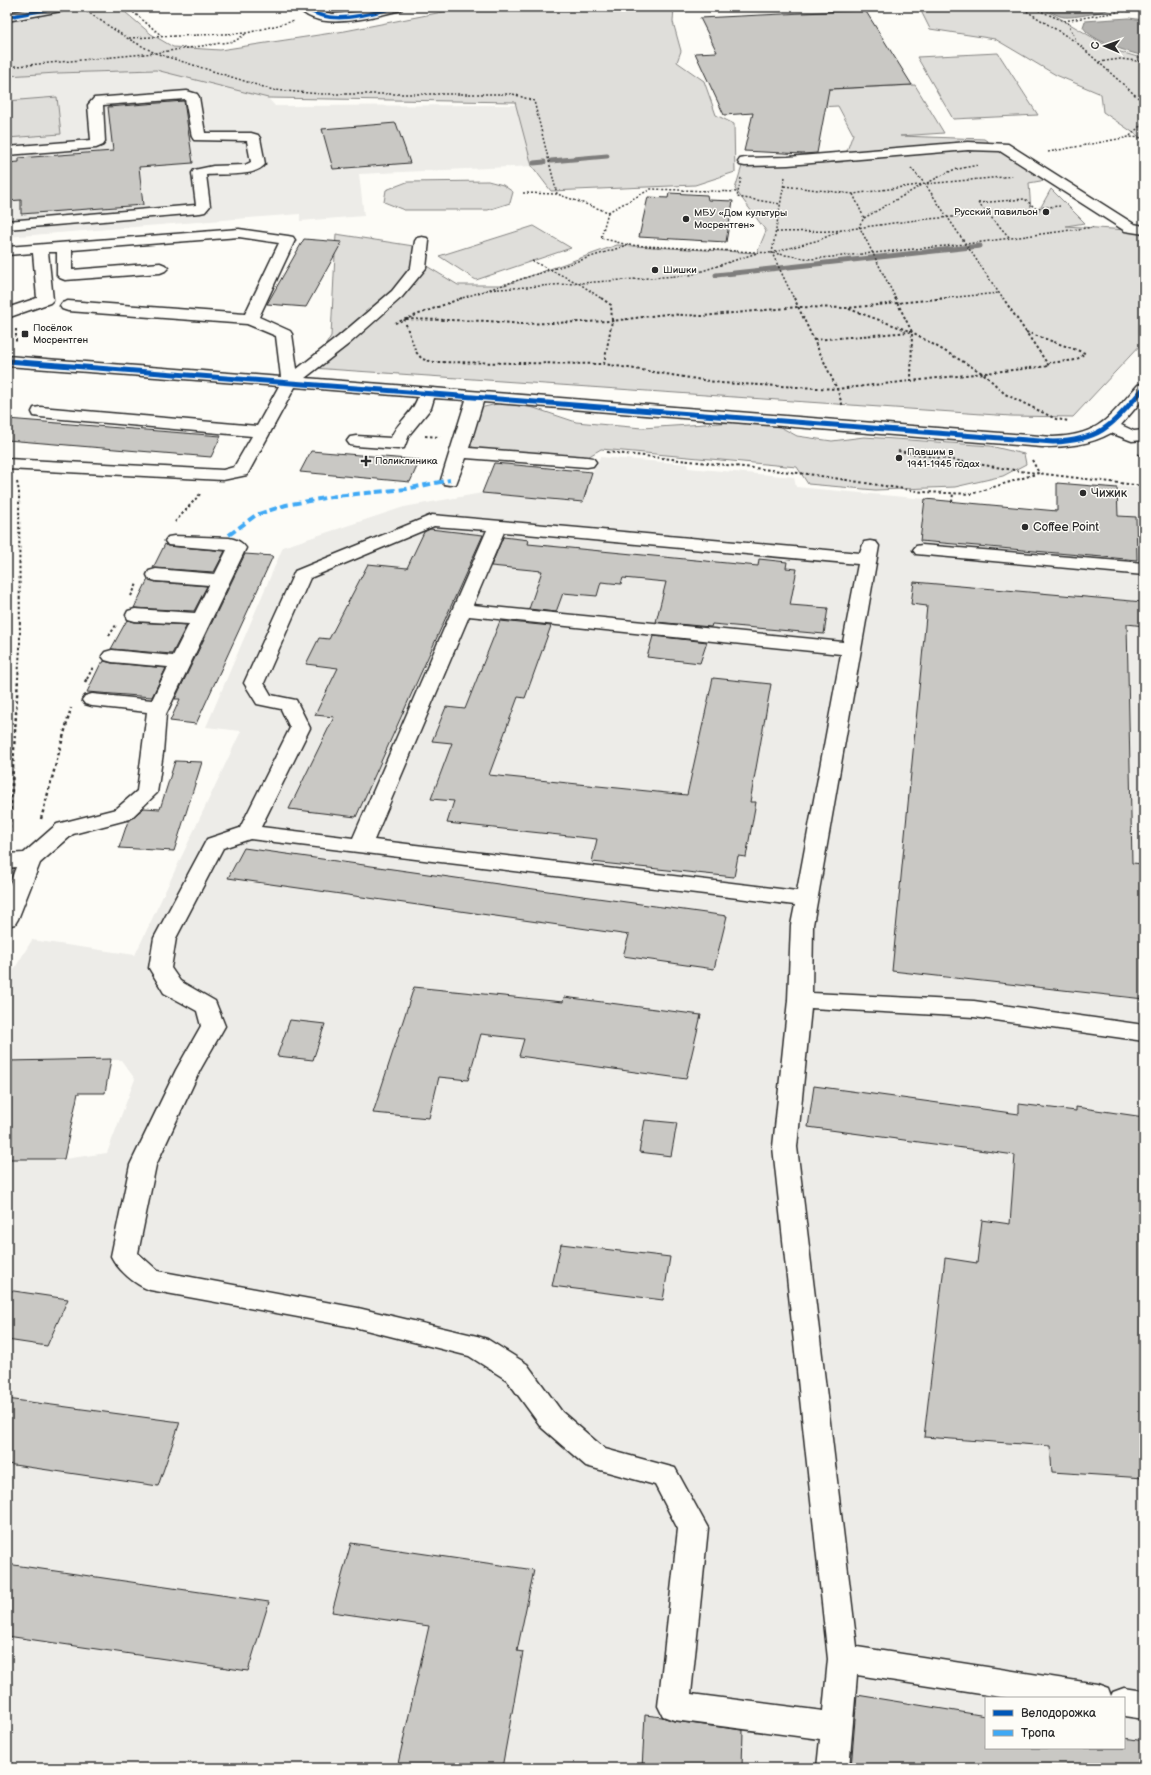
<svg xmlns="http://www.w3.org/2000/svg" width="1151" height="1775" viewBox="0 0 1151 1775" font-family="'Balsamiq Sans',sans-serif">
	<rect width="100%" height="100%" fill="#fdfcf7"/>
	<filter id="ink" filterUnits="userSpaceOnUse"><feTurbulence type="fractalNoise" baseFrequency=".025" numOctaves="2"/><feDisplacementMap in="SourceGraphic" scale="8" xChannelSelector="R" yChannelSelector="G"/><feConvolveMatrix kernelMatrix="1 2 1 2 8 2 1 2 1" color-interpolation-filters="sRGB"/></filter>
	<g filter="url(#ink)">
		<!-- built -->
		<path fill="#edece8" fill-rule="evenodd" d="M156,70L268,98L275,106L522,105L534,166L359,174L364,216L300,221V214L7,237V76L57,73Z
			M600,457L687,464L688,468L794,477L796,487L1056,511L1057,483L1144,488V1768H7V1159H64L107,1153L135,1079L121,1060L7,1061V981L32,940L135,955L241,731L206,727L283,547L404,507L482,493L583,502L592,472ZM986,1698H1124V1748H986Z"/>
		<!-- green -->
		<path fill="#dfdeda" stroke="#858482" d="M92,7H119L151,34L173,47L220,50L345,31L468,7H674L673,22L681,51L677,62L704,81L716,115L734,124L735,172L695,185L551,191L532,166L515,102L268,98L156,70L57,73L7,76V20Z
			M908,7H1037L1051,13L1114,50L1144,59V140L1103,112L1101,94L1056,75L995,39L930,29L921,11Z
			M998,53L1038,115L953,119L917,57Z
			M915,85L944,133L900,136L984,139L1046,180L1029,183L1031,212L1037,214L1051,189L1085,223L1066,226L1127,230L1144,233V341L1073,417L1011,416L312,368L331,336L336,234L420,247L415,259L458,285H505L617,245L757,253L766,231L735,189L742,166L843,162L853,134L838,106L761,110L754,93Z
			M57,97L61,134L7,138V101Z
			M488,181L503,185L513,192L510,203L488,210H404L384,202L386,190L407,182Z
			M534,226L571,248L476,280L439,256Z
			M501,403L534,408L576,422L642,428L736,422L773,423L797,436L832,441L864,437L910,440L990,446L1024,454L1026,464L1003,476L955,487L875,490L808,484L797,467L601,449L586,458L475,449L468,443L480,408Z"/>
		<!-- water -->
		<path fill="#b5b4b1" stroke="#7e7d7b" d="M1044,7H1113C1108,12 1072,18 1064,17C1057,16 1050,11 1044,7Z
			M1129,18L1144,20V56C1128,52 1091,41 1083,27L1085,21Z"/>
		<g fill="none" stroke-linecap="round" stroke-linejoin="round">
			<!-- stream -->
			<path stroke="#7e7d7b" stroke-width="5" d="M551,161L607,156
				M534,163L544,162
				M716,275L980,246"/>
		</g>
		<!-- building -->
		<path fill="#c9c8c4" stroke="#2b2b2b" d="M865,10L912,85L829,89L817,153L803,154L744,151L753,113L724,115L695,53L717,52L700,18Z
			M184,101L193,163L139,167L143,205L21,214V200L7,201V163L19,162V158L113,151L108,107Z
			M396,123L410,163L333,169L322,129Z
			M669,193L707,195L708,200L733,201L726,242L639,237L648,197L668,198Z
			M304,239L342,242L306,307L267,304Z
			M7,419L221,436L211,457L7,440Z
			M311,451L420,460L410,482L300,472Z
			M494,463L592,472L583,502L482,493Z
			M1057,483L1117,488L1118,516L1136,517L1137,560L920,541L925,499L1057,511Z
			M430,529L483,535L356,817L289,809L334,717L315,715L338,668L306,664L319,638L329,639L368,564L407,568L424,532Z
			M503,537L529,540L528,544L758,566L759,559L787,562L786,568L797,569L790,605L828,608L824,634L712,624L711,627L656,622L666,582L623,578L621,584L601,582L597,596L563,593L556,612L529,609L542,571L491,566Z
			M165,544L168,546L225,551L214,572L153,568Z
			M245,554L273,556L196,724L170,721L180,699H175Z
			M148,579L156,582L207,586L194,611L134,608Z
			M914,582L1143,602L1144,626L1127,624L1132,863L1144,864V999L892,971L927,606L911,604Z
			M127,620L135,622L187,625L172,654L111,649Z
			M500,621L551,626L525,698L518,697L489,775L687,795L713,678L771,684L750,802H756L746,857L738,856L734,877L592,862L597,839L447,823L454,801L431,799L452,743L432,741L446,707L465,709Z
			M653,636L707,642L700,663L647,657Z
			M104,661L112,663L166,668L152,697L87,692L101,663H103Z
			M175,761L202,762L174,851L119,848L128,821L144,808L160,809Z
			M244,848L583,896L727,916L714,969L623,956L629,935L228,878Z
			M414,987L563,1002L564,997L701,1015L686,1079L519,1056L524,1039L481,1034L468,1080L439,1077L429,1118L373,1113Z
			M290,1020L325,1024L313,1060L277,1056Z
			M111,1059L105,1093H78L64,1159H7V1061Z
			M814,1086L1019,1114V1104L1076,1111V1107L1144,1117V1478L1052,1472L1050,1446L924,1437L945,1258L977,1263L982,1220L1010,1224L1015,1155L808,1127Z
			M645,1120L677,1123L671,1156L639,1152Z
			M561,1244L670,1257L663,1300L552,1286Z
			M7,1290L68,1299L47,1346L7,1340Z
			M7,1399L180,1422L158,1486L7,1464Z
			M351,1543L534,1570L517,1651L523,1652L502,1768H397L429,1626L332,1612Z
			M7,1564L269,1602L248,1671L7,1636Z
			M857,1695L986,1716V1748H1124V1738L1144,1741V1768H851Z
			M645,1715L662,1717L674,1721L743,1730L742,1768H642Z"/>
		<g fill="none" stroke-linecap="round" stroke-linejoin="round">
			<defs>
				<path id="minor" d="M41,7H67L65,10L61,11L7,21V13Z
					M298,7H312L318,11L333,14L356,12L382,7H403L401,10C376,16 316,34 298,7Z
					M187,91L197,94L199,97L205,133H251L258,135L260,138L265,164C255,178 222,173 206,175L210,206L205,212L200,213L7,229V221L196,205L192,173L194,170L213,166L245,165L251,162L247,141L194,140L192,137L185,99L103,105L105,142L103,145L96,148L7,155V147L91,140L88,105L94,98Z
					M968,142L1008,144L1134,224L1144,226V234L1125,231L1000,151L968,150L788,165L745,166L740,165L738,162L740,159L745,158L788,157Z
					M239,229L288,236L293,237L295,240L259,317L290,331L292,334L297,369L338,337L392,291L411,267L415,241L417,238L422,237L427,238L429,241L426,268L402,297L350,343L305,378L1053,437C1101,435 1109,417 1138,385L1144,383V398L1121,425L1134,431L1144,430V440L1132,441L1111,433C1090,445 1066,447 1042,447L483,402L469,448L587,457L593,458L596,462L593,466L587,467L466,458L456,484L450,485L444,484L441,480L466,400L434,398L431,408L409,435L404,448L398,449L356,446L350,445L347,441L350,437L356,436L391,438C396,423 412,415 418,397L295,387L247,475L223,480L7,469V459L223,470L234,467L252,436L40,417L34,416L32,412L34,408L40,407L257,426L279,386L7,366V356L281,377L276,336L247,324L68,311L62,309L60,306L62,303L68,301L245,314L279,243L239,237L72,250V270L160,263L165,265L168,268L165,271L160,273L65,280L60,278L57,275V252H48L53,300L50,303L7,318V308L37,298L33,253L7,255V247Z
					M432,515L860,553L864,542L870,541L876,542L879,546L813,925L812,993L974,1001L1144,1025V1041L974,1017L811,1008L797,1147L857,1647L1097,1684L1108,1688L1111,1696L1113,1692L1124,1688L1144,1691V1719L1124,1716V1698H1007L857,1675L849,1768H817L820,1739L674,1720L663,1716L658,1706L678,1529L655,1485L586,1466L542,1428L507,1380L469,1356L358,1328L150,1290C135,1285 118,1270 111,1256L130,1165L176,1070L201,1026L197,1011L164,993L149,968L154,938L207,839L240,828L290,728L281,709L257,704L244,683L295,571ZM434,526L487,530L353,838L261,827L310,728L296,700L271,695L264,683L310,578ZM504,532L858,564L843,642L473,605ZM469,616L841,654L797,891L374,840ZM250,839L795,905L791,925L788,1000L773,1147L828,1659L823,1711L691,1694L708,1528L703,1519L675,1468L605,1449L562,1412L527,1364L487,1339L477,1336L358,1308L158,1271L138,1253L156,1165L200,1070L225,1026L215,1001L180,981L171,968L176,938L223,848Z
					M174,536L229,538C236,539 242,542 246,548L166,714L163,753L157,793L130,819L73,834L40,863L18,919L15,924L7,926V891L16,867L7,868V854L24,853L57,824L116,809L137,791L147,712L92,706L85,704L82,700L85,696L92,694L152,700L168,667L112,662L105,660L102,656L105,652L112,650L173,656L189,624L135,621L128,619L126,615L128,611L135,609L195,613L209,585L156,581L149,579L147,575L149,571L156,569L215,574L227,550L168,545L165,541L168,537Z
					M922,545L1144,563V575L916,554L913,550L916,546Z"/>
			</defs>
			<!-- minor casing -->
			<use href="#minor" stroke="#2b2b2b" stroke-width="3"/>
			<!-- path-far2 -->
			<path stroke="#2b2b2b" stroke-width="1.5" stroke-dasharray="2 2" stroke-linecap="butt" d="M80,7L127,38L155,53L273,90L321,94H513L534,101L557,194
				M127,7L162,36
				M1020,7L1076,42L1144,103
				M1031,7L1068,23L1076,40
				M1133,7L1144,10
				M1064,21L1124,11H1144
				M129,38L247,33L294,21
				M1099,62L1120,59L1144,62
				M7,67L155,53L235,41L247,33
				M1130,136L1144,122
				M1048,152L1129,137L1144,138
				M911,168L925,184L1003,299
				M785,177L772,253L794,299
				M741,178L737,197L781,204
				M927,183L953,170L978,165
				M784,186L853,194L925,184L1014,176
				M523,193L557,194L608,212L601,238L628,245L772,253L811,259L966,244L1094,227
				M853,194L864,218L859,226L896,299
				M978,203L1025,199L1035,208L1060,206
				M978,203L1010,238
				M608,212L651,189L738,192
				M864,218L922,185
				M776,232L835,231L916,220L988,214
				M775,252L819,240L840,231
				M532,261L580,284L602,299
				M486,290L690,275L757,253
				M459,299L628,245
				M936,299L999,293"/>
			<!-- path-far1 -->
			<path stroke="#2b2b2b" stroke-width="2" stroke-dasharray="2.5 2.5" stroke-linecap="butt" d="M601,298L611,305L612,321L604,364
				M794,298L837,389L843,407
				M895,298L912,332L911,381
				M947,298L847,308L798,307L702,316L666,314L612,321L521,324L489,321L404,319L416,352L422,359L434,362L604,364L721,383L837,389L1049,366L1003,298
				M849,309L912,332L984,374L1005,394L1056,419L1069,421
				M395,323L462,298
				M16,329V344
				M1026,332L1085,353L1076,360L1049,363
				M814,340L910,332
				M425,436L440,437
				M898,451L1020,471L1144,486
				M607,452L808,474L923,492L971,494L1039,473L1032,460
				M1138,454L1144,460
				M17,482L19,491L20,648L18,679
				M952,502L953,493
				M175,522L201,493
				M131,596L137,584
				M109,636L116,625
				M87,679L93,667"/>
			<!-- path -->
			<path stroke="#2b2b2b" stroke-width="2.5" stroke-dasharray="3 3" stroke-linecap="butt" d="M85,682L87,678
				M41,819L71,708
				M9,840L18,678"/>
			<!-- minor -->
			<use href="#minor" fill="#fdfcf7" fill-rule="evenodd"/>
			<!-- quiet -->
			<path stroke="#3fa9f5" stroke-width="4" stroke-dasharray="8 4" stroke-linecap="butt" d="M229,535L256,515L286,505L336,496L406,489L450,480"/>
			<defs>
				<path id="cycleway-far1" d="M304,7C330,27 368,14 397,7
					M7,17L61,7"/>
				<path id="cycleway" d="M7,361L1053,442C1104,440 1113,423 1144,388"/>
			</defs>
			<!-- cycleway-far1 casing -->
			<use href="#cycleway-far1" stroke="#fdfcf7" stroke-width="5"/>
			<!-- cycleway casing -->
			<use href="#cycleway" stroke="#fdfcf7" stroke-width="7"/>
			<!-- cycleway-far1 -->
			<use href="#cycleway-far1" stroke="#0057b8" stroke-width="3.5"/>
			<!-- cycleway -->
			<use href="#cycleway" stroke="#0057b8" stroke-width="5"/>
		</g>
	</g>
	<!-- markers -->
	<g fill="#2b2b2b" stroke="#fdfcf7" stroke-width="1.5">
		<circle cx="1046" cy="212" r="4"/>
		<circle cx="686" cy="219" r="4"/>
		<circle cx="655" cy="270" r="4"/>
		<rect x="21" y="330" width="8" height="8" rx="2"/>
		<circle cx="899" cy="458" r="4"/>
		<path d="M364 455h4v4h4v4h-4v4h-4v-4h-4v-4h4z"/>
		<circle cx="1083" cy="493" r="4"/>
		<circle cx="1025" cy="527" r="4"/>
	</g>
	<g text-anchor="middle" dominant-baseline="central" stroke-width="3" stroke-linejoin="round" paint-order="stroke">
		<!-- far-poi labels -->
		<g font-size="10" fill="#2b2b2b" stroke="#fdfcf7" text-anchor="start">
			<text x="1038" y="212" text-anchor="end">Русский павильон</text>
			<text x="694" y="213">МБУ «Дом культуры<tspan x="694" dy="12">Мосрентген»</tspan></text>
			<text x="663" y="270">Шишки</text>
			<text x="33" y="328">Посёлок<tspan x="33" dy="12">Мосрентген</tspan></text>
			<text x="907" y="452">Павшим в<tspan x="907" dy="12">1941-1945 годах</tspan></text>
			<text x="375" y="461">Поликлиника</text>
		</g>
		<!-- poi labels -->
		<g font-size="12" fill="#2b2b2b" stroke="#fdfcf7" text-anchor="start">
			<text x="1091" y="493">Чижик</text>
			<text x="1033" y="527">Coffee Point</text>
		</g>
	</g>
	<!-- margin -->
	<rect width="1151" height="1775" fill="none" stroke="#fdfcf7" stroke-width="24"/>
	<rect x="12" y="12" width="1127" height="1751" fill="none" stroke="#2b2b2b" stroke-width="1.5" filter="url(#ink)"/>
	<!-- legend -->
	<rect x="985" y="1697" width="140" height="52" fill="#fdfcf7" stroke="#a9a8a5"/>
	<rect x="993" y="1710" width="20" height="6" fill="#0057b8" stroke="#a9a8a5"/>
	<text x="1021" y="1717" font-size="12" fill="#2b2b2b">Велодорожка</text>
	<rect x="993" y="1730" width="20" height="6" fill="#3fa9f5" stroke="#a9a8a5"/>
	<text x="1021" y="1737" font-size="12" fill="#2b2b2b">Тропа</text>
	<!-- north arrow -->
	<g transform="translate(1105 46) rotate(272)" stroke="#fdfcf7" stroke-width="3" paint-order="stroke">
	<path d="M0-3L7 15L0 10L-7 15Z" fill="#2b2b2b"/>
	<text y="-6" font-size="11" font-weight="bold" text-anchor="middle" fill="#2b2b2b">С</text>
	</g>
</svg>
